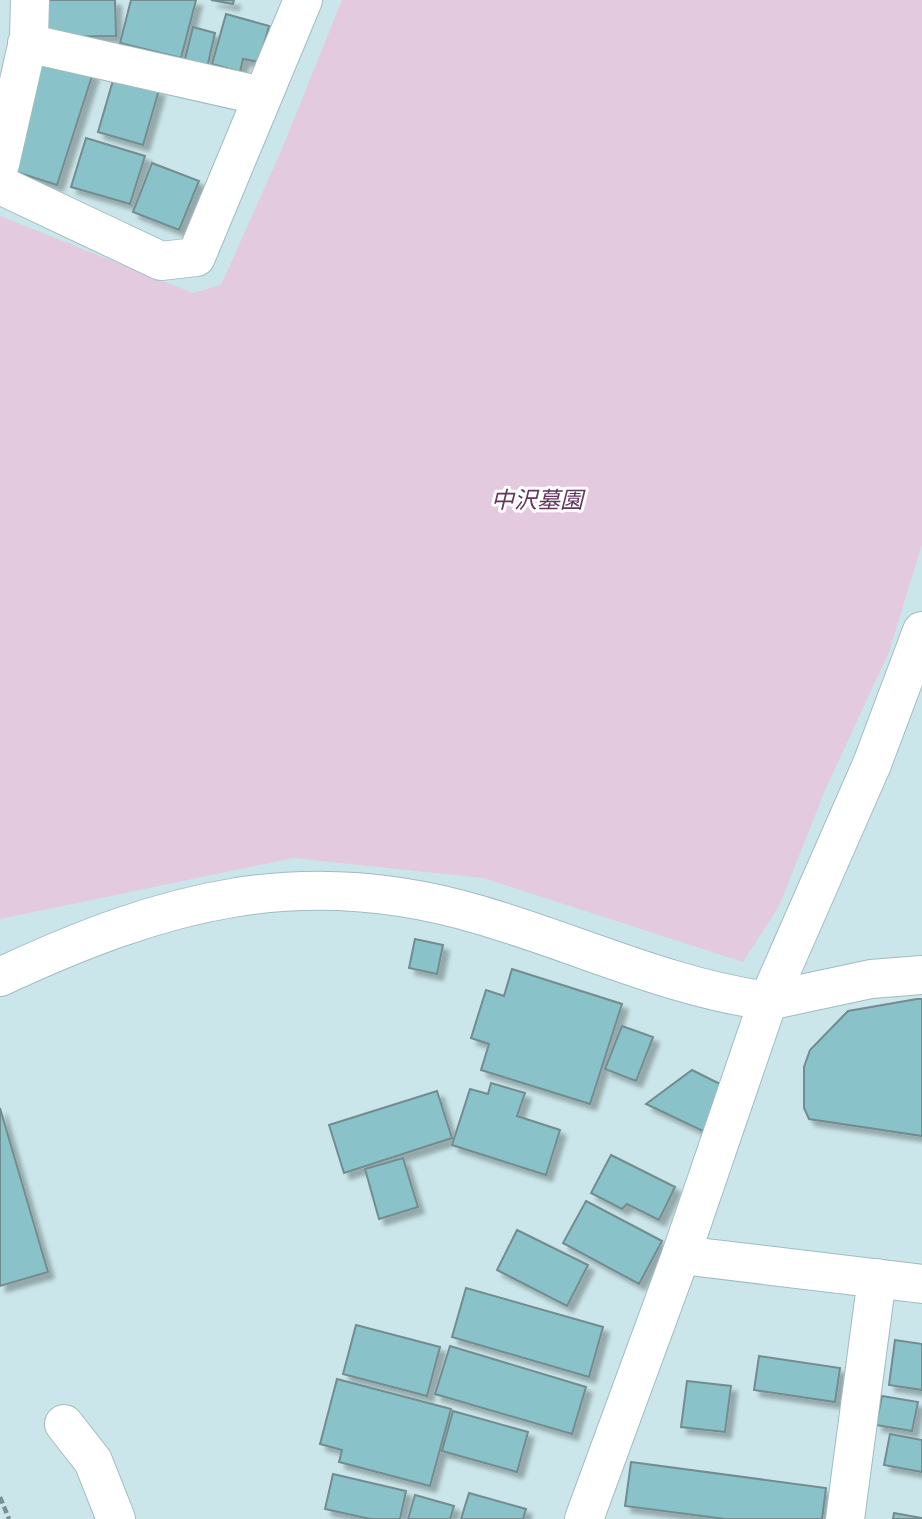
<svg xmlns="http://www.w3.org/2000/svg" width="922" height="1519" viewBox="0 0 922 1519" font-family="'Noto Serif','Noto Sans JP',serif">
	<defs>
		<filter id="shadow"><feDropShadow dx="6" dy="6" stdDeviation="2" flood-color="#0004"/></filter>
	</defs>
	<rect width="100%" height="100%" fill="#cbe6ea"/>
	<!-- green -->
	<path fill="#e3cade" d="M342,0H922V544L889,652L826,788L779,906L743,962L483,878L293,858L0,919V216L193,293L221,285L282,149Z"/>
	<!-- building -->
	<path fill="#89c2c9" stroke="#728c8f" stroke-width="2" filter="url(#shadow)" d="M43,0H115L116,36L44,37Z
		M131,0H196L181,58L120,43Z
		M211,0H234L233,4Z
		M226,14L269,26L259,62L243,59L240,72L212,64Z
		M193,27L215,33L207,68L184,63Z
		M42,57L93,73L57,185L7,169Z
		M114,77L159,90L143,145L98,132Z
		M86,138L145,156L130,204L71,187Z
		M152,163L199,181L179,230L133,212Z
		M415,939L443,945L437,974L409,968Z
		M512,969L622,1004L590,1104L481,1070L489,1044L471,1038L486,990L504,996Z
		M917,999H922V1136L809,1119L804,1108V1067L810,1050L848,1011Z
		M622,1026L653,1037L636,1081L605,1069Z
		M692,1070L726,1087L705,1132L646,1104Z
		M491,1083L525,1093L517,1116L560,1130L546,1175L452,1145L470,1089L488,1094Z
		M437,1091L452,1138L344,1173L329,1125Z
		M0,1108L48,1272L0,1286Z
		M611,1155L675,1187L659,1220L627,1204L622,1209L591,1193Z
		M403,1158L418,1207L379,1219L365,1169Z
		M586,1201L662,1241L639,1284L563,1243Z
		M517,1230L588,1265L567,1306L497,1270Z
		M466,1288L603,1327L589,1377L452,1337Z
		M356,1325L440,1347L427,1396L343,1374Z
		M895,1340L922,1344V1390L889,1385Z
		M450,1346L586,1387L572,1434L435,1394Z
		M759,1356L840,1368L835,1402L754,1390Z
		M337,1379L451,1409L430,1486L339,1462L342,1450L320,1444Z
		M687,1381L731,1386L725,1432L681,1427Z
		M882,1396L918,1402L912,1431L876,1425Z
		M453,1411L528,1432L517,1472L442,1451Z
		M890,1434L922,1440V1472L884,1465Z
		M631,1462L826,1488L822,1519H725L625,1506Z
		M333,1474L406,1491L400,1519H370L325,1509Z
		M469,1493L526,1509L523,1519H461Z
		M415,1495L454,1506L450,1519H408Z
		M894,1513L922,1518V1519H893Z"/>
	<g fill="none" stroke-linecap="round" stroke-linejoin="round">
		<defs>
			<path id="street" d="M27,43L262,96
				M0,164L29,37L30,0
				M0,185L161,261L196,257L303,0
				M768,1001L871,979L922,975
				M681,1255L922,1284
				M64,1424L93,1461L116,1519
				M845,1519L877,1278"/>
			<path id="secondary" d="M0,977C163,901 301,862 480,915C577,943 667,987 768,1001
				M584,1519L681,1255L768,1001L872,764L922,631"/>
		</defs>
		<!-- street casing -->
		<use href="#street" stroke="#a1bcbf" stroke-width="40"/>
		<!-- secondary casing -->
		<use href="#secondary" stroke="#a1bcbf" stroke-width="40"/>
		<!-- path -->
		<path stroke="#7c9093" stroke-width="4.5" stroke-dasharray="7 3.5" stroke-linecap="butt" d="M0,1497L9,1519"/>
		<!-- street -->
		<use href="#street" stroke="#fff" stroke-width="38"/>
		<!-- secondary -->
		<use href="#secondary" stroke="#fff" stroke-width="38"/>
	</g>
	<g text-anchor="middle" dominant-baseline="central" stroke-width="6" stroke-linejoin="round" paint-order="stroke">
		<!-- park labels -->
		<g font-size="23" font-style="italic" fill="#64355e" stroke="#fff">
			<text x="537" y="499">中沢墓園</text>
		</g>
	</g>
</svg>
